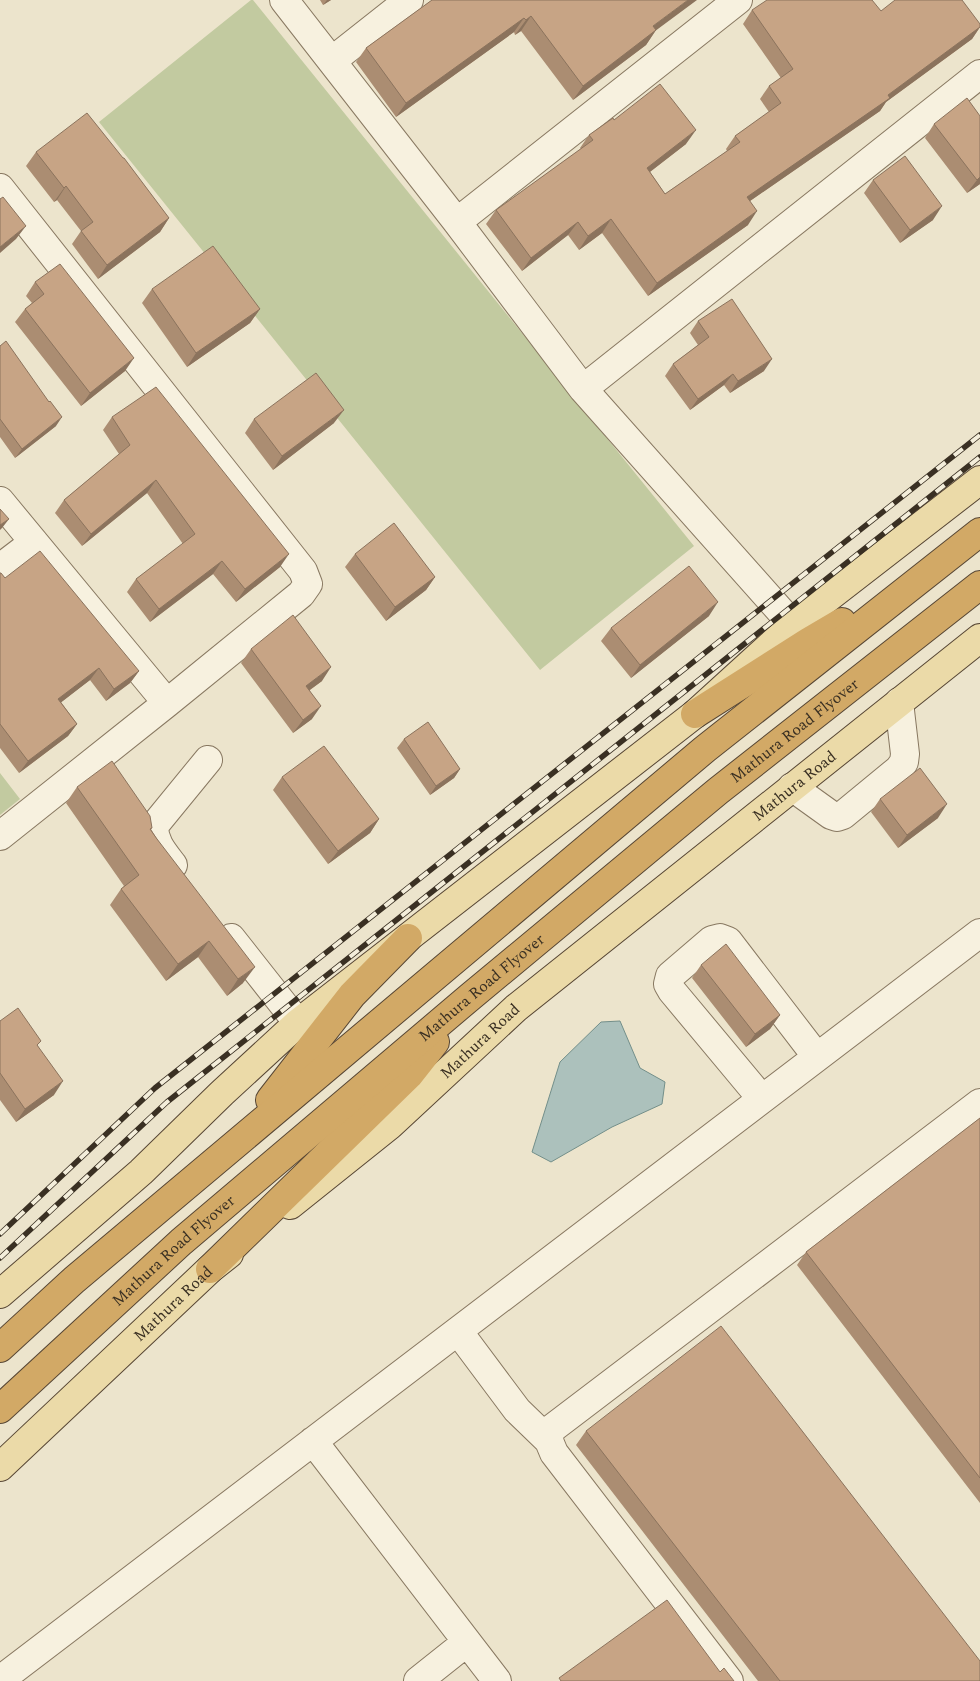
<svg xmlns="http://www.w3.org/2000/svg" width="980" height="1681" viewBox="0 0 980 1681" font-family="Spectral,serif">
	<rect width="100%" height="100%" fill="#ece4cc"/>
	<!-- green -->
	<path fill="#c2caa0" d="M251,0H253L694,546L540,670L99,122Z
		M0,773L20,799L0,815Z"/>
	<!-- water -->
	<path fill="#acc1bc" stroke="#738f8a" d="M620,1021L640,1068L665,1082L662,1104L612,1127L551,1162L532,1152L560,1062L601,1022Z"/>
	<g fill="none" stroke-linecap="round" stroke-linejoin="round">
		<defs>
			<path id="minor" d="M284,0L457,222L583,389L793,625
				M333,60L409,0
				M0,188L303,571L308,584L301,594L167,703L0,836
				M457,222L738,0
				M583,389L980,74
				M0,501L167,703
				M0,568L34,542
				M792,787L831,815L837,817L843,815L899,769L904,762L905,754L899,702
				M173,865C163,852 154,842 154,826L208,760
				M231,938L298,1023
				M762,1099L672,991L668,984L670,976L712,940L720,938L728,941L817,1057
				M458,1331L517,1410L549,1441
				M313,1441L497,1681
				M0,1680L980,933
				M418,1681L467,1642
				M729,1681L554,1453L549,1441L550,1430L980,1103"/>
			<g id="major">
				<path id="s1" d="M290,1205L390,1125L516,1008L980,638"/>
				<path d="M0,1294L141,1172L222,1093L298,1023L695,714L793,625L980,480"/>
				<path id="s2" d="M0,1467L210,1269L229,1254"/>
			</g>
			<g id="highway">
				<path d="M695,714L808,642L842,622"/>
				<path d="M270,1100L352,995L408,938"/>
				<path d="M210,1269L409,1075L435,1042"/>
				<path d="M0,1348L74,1280L705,749L980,532"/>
				<path id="s3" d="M0,1409L181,1242L470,997L718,791L980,585"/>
			</g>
		</defs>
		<!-- minor casing -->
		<use href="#minor" stroke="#887861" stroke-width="30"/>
		<!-- major casing -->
		<use href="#major" stroke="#574634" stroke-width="30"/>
		<!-- highway casing -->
		<use href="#highway" stroke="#574634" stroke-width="30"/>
		<!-- minor -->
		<use href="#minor" stroke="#f7f1df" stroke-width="28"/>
		<!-- major -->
		<use href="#major" stroke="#ebdaa8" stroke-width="28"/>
		<!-- highway -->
		<use href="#highway" stroke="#d2a966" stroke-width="28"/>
		<defs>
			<path id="rail" d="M0,1234L155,1088L980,435
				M0,1258L167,1102L980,457"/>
		</defs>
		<!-- rail casing -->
		<use href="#rail" stroke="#3a3023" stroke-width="5.5"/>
		<!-- rail -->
		<use href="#rail" stroke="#f4eedb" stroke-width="4" stroke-dasharray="11" stroke-linecap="butt"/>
	</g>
	<!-- wall -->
	<path fill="#ab8d72" d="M320,0H331L323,5Z
		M432,0L656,30L646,45L573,100L521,31L515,35L514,32L396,117L356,62L366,48Z
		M752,10L881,11L980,24V27L972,39L886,102L880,111L750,201L748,225L648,296L602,233L579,250L568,235L522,271L486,224L496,210L581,149L580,148L589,135L614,120L686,144L650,172L665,194L727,151L726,149L735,136L769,112L760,99L769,86L781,78L743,24Z
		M980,116V184L967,193L925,138L934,124Z
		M36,152L169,218L160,232L98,279L72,244L81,231L57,200L54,202L26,166Z
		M873,180L933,220L900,243L864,193Z
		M35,282L125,371L81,406L15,322L25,309L32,303L26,296Z
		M152,289L260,309L250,323L187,367L142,303Z
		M698,321L764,371L730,393L724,385L690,410L665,376L673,364L698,345L690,333Z
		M0,346L49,402L56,426L15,458L0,437Z
		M112,417L280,567L236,602L213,574L150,622L127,592L136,579L183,544L147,493L82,546L55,513L64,500L119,454L103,430Z
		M254,419L334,423L273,470L245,433Z
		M355,554L435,577L426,590L386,621L345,567Z
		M0,573L5,578L139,671L130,683L106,701L90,680L61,702L77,724L68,736L19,773L0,748Z
		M709,616L631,678L601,641L611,628Z
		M251,649L322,681L310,690L312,719L293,733L241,663Z
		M404,739L460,769L454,778L430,795L397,748Z
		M282,777L379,819L370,833L328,864L273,790Z
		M77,787L152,828L151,829L243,983L227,996L198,957L166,981L110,905L121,889L124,886L66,803Z
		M880,799L938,818L898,848L871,812Z
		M701,965L780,1015L770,1029L746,1047L692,978Z
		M0,1021L38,1046L54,1095L16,1122L0,1100Z
		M980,1118V1503L797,1265L806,1252Z
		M586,1431L980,1681H758L576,1445Z"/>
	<!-- shaded-wall -->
	<path fill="#8b735d" d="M327,0H331L323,5Z
		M688,0H697L643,40L653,26Z
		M531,16L521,31L515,35L526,20Z
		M524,18L514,32L396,117L406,103Z
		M980,27L972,39L886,102L880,111L737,210L747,197L888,95Z
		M656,30L646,45L573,100L583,86Z
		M696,130L686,144L638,181L647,168Z
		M980,177V184L967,193L977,180Z
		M66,186L57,200L54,202L64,188Z
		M942,206L933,220L900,243L910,230Z
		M757,211L748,225L648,296L657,283Z
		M169,218L160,232L98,279L107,265Z
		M611,219L602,233L579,250L588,236Z
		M578,222L568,235L522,271L531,258Z
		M26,226L16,239L0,253V247Z
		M260,309L250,323L187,367L196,353Z
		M134,358L125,371L81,406L90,393Z
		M772,359L764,371L730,393L738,381Z
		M733,374L724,385L690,410L698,399Z
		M344,410L334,423L273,470L282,456Z
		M62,417L56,426L15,458L22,449Z
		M156,480L147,493L82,546L91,534Z
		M9,519L2,528L0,530V525Z
		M289,554L280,567L236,602L245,589Z
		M222,561L213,574L150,622L159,609Z
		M435,577L426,590L386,621L395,607Z
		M718,602L709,616L631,678L640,665Z
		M331,667L322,681L297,699L306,686Z
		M99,668L90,680L50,711L58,699Z
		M139,671L130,683L106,701L114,689Z
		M321,706L312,719L293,733L303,720Z
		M77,724L68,736L19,773L28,761Z
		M460,769L454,778L430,795L436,786Z
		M947,804L938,818L898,848L907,835Z
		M379,819L370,833L328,864L338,851Z
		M209,941L198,957L166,981L178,964Z
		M255,967L243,983L227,996L238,979Z
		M780,1015L770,1029L746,1047L755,1034Z
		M63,1081L54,1095L16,1122L25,1109Z"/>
	<!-- building -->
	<path fill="#c7a485" stroke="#8b735d" d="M432,0H688L653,26L656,30L583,86L531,16L526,20L524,18L406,103L366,48Z
		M767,0H872L881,11L895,0H962L980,24V27L888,95L890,98L747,197L757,211L657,283L611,219L588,236L578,222L531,258L496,210L593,140L589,135L613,118L614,120L660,84L696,130L647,168L665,194L740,142L735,136L781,103L769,86L793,69L752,10Z
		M967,98L980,116V177L977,180L934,124Z
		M87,113L123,158H124L169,218L107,265L81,231L93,222L66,186L64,188L36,152Z
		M905,156L942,206L910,230L873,180Z
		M3,197L26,226L0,247V199Z
		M213,246L260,309L196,353L152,289Z
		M60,264L134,358L90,393L25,309L44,294L35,282Z
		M732,299L772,359L738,381L733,374L698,399L673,364L709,337L698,321Z
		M6,341L49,402L50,401L62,417L22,449L0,419V346Z
		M316,373L344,410L282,456L254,419Z
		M156,387L289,554L245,589L222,561L159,609L136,579L195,534L156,480L91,534L64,500L130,445L112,417Z
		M0,509L9,519L0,525Z
		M394,523L435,577L395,607L355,554Z
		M40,551L139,671L114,689L99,668L58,699L77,724L28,761L0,724V573H1L5,578Z
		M689,566L718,602L640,665L611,628Z
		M293,615L331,667L306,686L321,706L303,720L251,649Z
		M428,722L460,769L436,786L404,739Z
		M324,746L379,819L338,851L282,777Z
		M112,761L150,816L152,828L150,829L157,839L255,967L238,979L209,941L178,964L121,889L139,875L77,787Z
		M920,768L947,804L907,835L880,799Z
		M726,944L780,1015L755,1034L701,965Z
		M18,1008L41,1041L37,1045L63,1081L25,1109L0,1073V1021Z
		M980,1118V1478L806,1252Z
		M721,1326L980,1661V1681H780L586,1431Z
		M667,1600L720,1672L724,1668L734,1681H561L559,1678Z"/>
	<g text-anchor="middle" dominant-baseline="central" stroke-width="4.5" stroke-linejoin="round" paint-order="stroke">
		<!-- street labels -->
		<g font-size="16" fill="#3a3023" stroke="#f4eedb">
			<text stroke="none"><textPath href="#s3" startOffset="1045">Mathura Road Flyover</textPath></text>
			<text stroke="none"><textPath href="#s1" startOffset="656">Mathura Road</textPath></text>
			<text stroke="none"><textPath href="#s3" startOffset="640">Mathura Road Flyover</textPath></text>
			<text stroke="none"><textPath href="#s1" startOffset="251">Mathura Road</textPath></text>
			<text stroke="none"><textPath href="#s3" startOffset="235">Mathura Road Flyover</textPath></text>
			<text stroke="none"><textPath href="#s2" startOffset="238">Mathura Road</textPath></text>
		</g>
	</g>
</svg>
